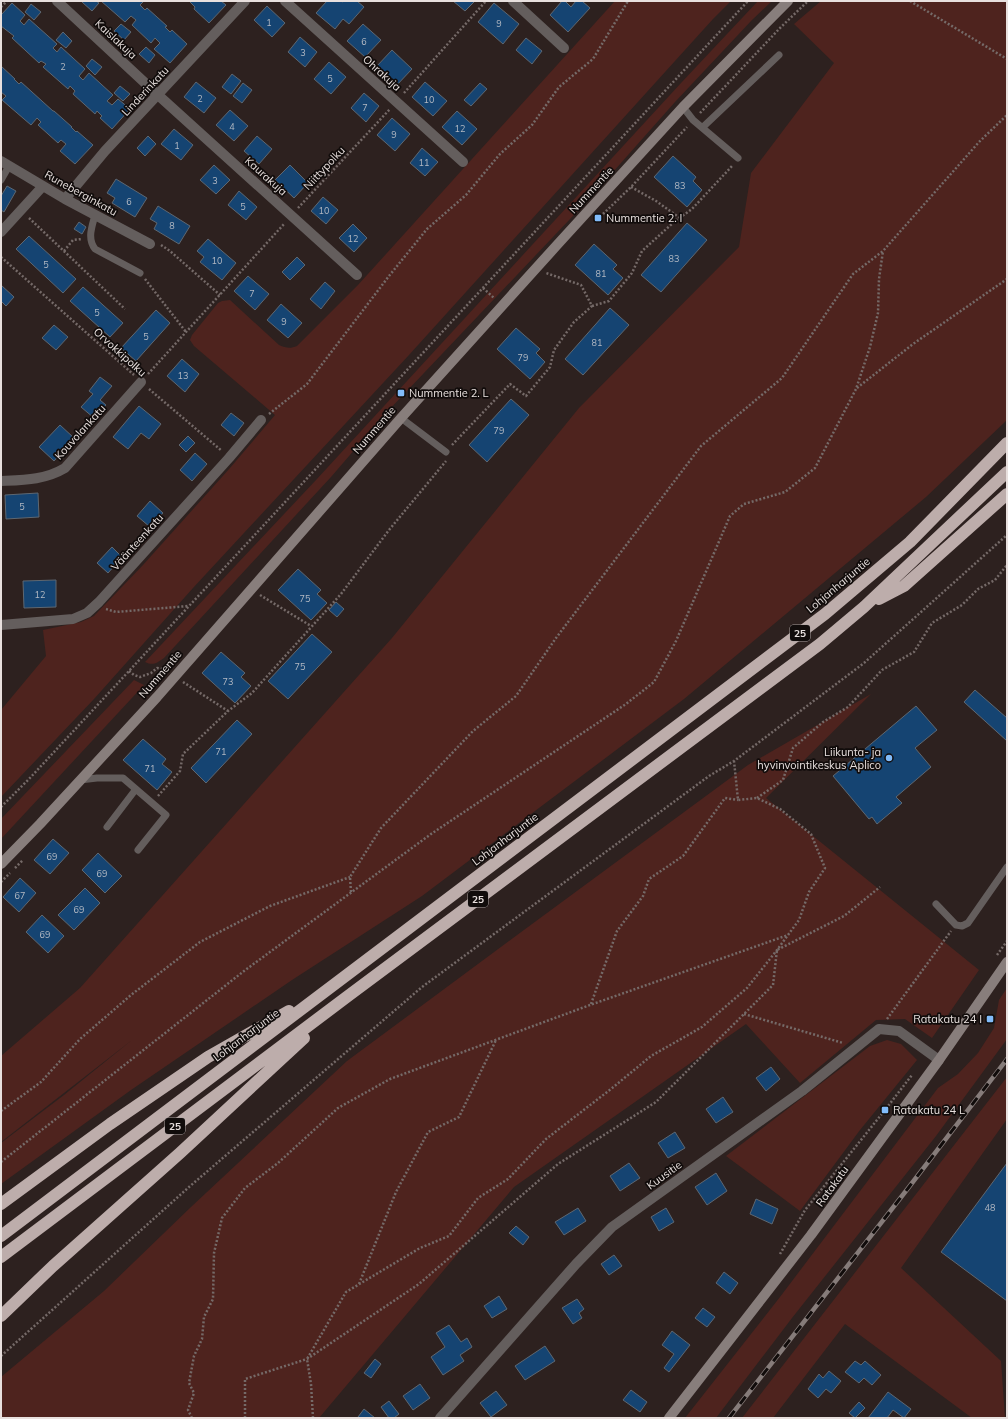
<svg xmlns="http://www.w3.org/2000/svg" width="1008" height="1419" viewBox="0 0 1008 1419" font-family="Mulish,sans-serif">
	<rect width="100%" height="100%" fill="#2d211f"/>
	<!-- green -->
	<path fill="#4e231e" d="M615,1H731L713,19L409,355L193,588L94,699L1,797V710L46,656L43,630L81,622L94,616L143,565L230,468L275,415L194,346L190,340L192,335L218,303L222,301L230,300L279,345C286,348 290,349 297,346L358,285Z
		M758,1H772L752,20L675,102L589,199L387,412L331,477L164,658C157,663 153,666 145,662L316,480L681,83Z
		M821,1H1007V420L926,497L684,699L422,896L292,980L131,1090L1,1184V1143L64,1095L132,1040L1,1142V1056L80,988L392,638L579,408L739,247L751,173L834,63L794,24Z
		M134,680L144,685L1,839V819Z
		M871,694L766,798L979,970L932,1038L905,1019L876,1020L800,1083L746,1024L514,1187L319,1418H1V1377L104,1291L191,1207L347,1061L528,927L748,765Z
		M1007,988V1039L936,1136L792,1318L716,1418H685L780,1297L938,1088L958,1074L978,1053L994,1028L999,1000Z
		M887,1040L901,1044L917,1060L860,1130L800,1211L726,1156L870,1046Z
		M1007,1077V1119L901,1268L1001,1361L1005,1418H972L845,1324L773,1418H742Z"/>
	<!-- building -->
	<path fill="#154472" stroke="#5e6771" d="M84,1H96L99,3L92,11L82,2Z
		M101,1H141L143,2L140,5L145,10L147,8L167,26L165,27L170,32L172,30L187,44L170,63L154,49L160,43L155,38L151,43L132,25L136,20L131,16L125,22Z
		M189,1H221L226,5L209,23L194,9L195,7Z
		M327,1H341L343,2L344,1H357L364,7L349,24L343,19L335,29L316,13Z
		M453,1H475L465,11Z
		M562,1H565L571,7L576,1H582L590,8L568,32L550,15Z
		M12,3L25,15L20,21L24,25L29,19L57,44L53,48L57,52L61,47L85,69L79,76L83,80L89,73L113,95L107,101L112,105L118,99L130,109L112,129L100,118L102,116L97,111L95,114L73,94L75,91L70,86L68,89L43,67L46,64L41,61L39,63L12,38L14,36L1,26V15Z
		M494,3L519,24L503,44L478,22Z
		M31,4L41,12L34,20L25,12Z
		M267,6L285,23L272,37L254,20Z
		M121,24L131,32L124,40L114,31Z
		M363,24L381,40L365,57L347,41Z
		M63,32L72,41L66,48L56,40Z
		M300,37L317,52L305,67L288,52Z
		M526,38L542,51L532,64L516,50Z
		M146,47L155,55L149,63L139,54Z
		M392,50L412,69L396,86L376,67Z
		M92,59L102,67L95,75L86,66Z
		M329,62L346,77L331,94L314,79Z
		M1,66L15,79H14L19,84L21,82L53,111H54L72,127H71L76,132L77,131L93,145L75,164L60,151L66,144L61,140L58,143L38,125L41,122L37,118L31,125L2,100L6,96L1,92Z
		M232,74L241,81L231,94L222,87Z
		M196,82L216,98L204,113L184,97Z
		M425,82L447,101L433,116L412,97Z
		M243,83L252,90L242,103L233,96Z
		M480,83L487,89L471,106L464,100Z
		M120,86L130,94L123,101L114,93Z
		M364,93L379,106L366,122L351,108Z
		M230,110L248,126L234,141L216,125Z
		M457,111L477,129L462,145L442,127Z
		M392,118L410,134L395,151L377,135Z
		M174,129L193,145L181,160L161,144Z
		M148,136L156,144L145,156L137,148Z
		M257,136L272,149L259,164L244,151Z
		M422,148L438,162L425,176L410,163Z
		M673,156L696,177L693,181L702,190L687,207L654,177Z
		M214,165L230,180L216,194L200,180Z
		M290,165L308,183L294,198L275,180Z
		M116,179L147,198L135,217L112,203L115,198L107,193Z
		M7,186L16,191L4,212L1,210V196Z
		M239,191L257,207L246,220L228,205Z
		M323,197L338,210L326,224L311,211Z
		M158,206L190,226L179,244L154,229L157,223L150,219Z
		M79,222L86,227L82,234L74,229Z
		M687,223L707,240L661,292L641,275Z
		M353,224L367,238L354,252L339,238Z
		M29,236L76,279L63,293L16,249Z
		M208,239L236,263L222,280L200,262L204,257L197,251Z
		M594,244L617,265L613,269L623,278L608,295L575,265Z
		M297,257L305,265L290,280L282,272Z
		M248,276L269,294L255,310L234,291Z
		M325,282L335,291L321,309L310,299Z
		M1,285L14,297L6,306L1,301Z
		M83,287L123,323L110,337L70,301Z
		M281,304L302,323L288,338L267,320Z
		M610,308L629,325L583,375L565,359Z
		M156,310L170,323L136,361L121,348Z
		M54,325L68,337L56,350L42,338Z
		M516,328L540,349L536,353L545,362L530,379L497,349Z
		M182,359L199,374L185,392L167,376Z
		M100,377L112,386L100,400L106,405L94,418L81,407L93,394L89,391Z
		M511,399L529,415L487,462L469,445Z
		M139,406L161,424L149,439L141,433L128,449L113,437Z
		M231,413L244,423L234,436L221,425Z
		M60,425L74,438L54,461L39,447Z
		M188,436L195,443L186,452L179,445Z
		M195,453L207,464L192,481L180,470Z
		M38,493L39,517L6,519L5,495Z
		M150,501L163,513L150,527L137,516Z
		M112,547L122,557L108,573L97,563Z
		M298,569L321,590L317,594L327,603L311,620L278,590Z
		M56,580V607L24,608L23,581Z
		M336,602L344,609L337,617L329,610Z
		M312,634L332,652L288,699L268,681Z
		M221,652L245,673L241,677L251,686L235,703L202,673Z
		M975,690L1007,718V741L964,702Z
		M916,706L937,730L915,748L931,767L896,797L902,803L877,824L872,817L869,819L833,776Z
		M237,720L252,734L206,783L191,768Z
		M143,739L166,759L162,764L172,772L157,790L123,760Z
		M53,839L69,853L50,874L34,860Z
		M98,853L122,876L105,893L82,870Z
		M20,878L36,893L19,912L3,897Z
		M85,888L100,903L74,930L58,915Z
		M42,915L64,936L48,953L26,932Z
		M771,1067L780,1079L766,1091L756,1078Z
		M723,1097L733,1112L716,1123L706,1109Z
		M675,1132L685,1148L668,1158L658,1143Z
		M629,1163L640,1178L620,1191L610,1176Z
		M1007,1163V1301L941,1252Z
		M716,1173L727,1191L707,1205L695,1187Z
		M756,1199L778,1209L772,1224L750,1214Z
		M578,1208L586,1221L564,1235L555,1222Z
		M666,1208L674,1222L659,1231L651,1217Z
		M516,1226L529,1237L523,1245L509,1233Z
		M614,1255L622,1266L609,1275L601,1264Z
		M724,1272L738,1283L730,1294L716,1283Z
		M499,1296L507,1309L492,1318L484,1306Z
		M577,1299L584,1309L579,1313L582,1318L573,1324L562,1308Z
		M703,1308L715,1317L707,1327L695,1318Z
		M449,1325L461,1342L467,1338L472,1347L460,1355L464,1361L443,1375L431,1357L445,1347L436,1333Z
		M672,1331L690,1345L669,1372L664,1368L674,1354L662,1345Z
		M545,1346L555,1361L525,1380L515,1366Z
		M375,1359L381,1364L371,1378L364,1373Z
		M855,1361L861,1365L865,1361L881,1375L872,1385L864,1378L859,1383L845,1372Z
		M829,1371L841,1381L831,1393L826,1389L818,1398L808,1389L819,1374L823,1378Z
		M420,1384L430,1398L413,1410L403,1396Z
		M631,1390L647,1402L640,1412L623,1400Z
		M496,1391L507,1405L491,1417L480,1403Z
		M888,1392L911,1409L904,1418L893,1410L887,1418H868Z
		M389,1401L399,1414L394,1418H389L381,1407Z
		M859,1402L865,1408L855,1418L849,1413Z
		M364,1409L375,1418H359L358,1417Z"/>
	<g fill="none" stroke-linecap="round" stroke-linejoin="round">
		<!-- path -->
		<path stroke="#756a68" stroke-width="2.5" stroke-dasharray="2 2" stroke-linecap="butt" d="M910,1L1007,59
			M1,7L7,1
			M404,93L486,1
			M700,113L780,28L808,1
			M631,187L656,201L680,218
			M298,208L390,109
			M603,214L631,187L687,127
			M29,218L125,309
			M161,245L170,251L220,295
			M64,251L73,240L82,239
			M1,257L134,375
			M145,279L186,332
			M483,288L494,298
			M592,306L609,301L632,273L642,251L674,222L692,209L733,165
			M148,374L284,224
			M857,388L913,344L1007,279
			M149,389L222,451
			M269,414L307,384L389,276L427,229L466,195L500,154L532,125L559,87L593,59L628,1
			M452,445L510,384L526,396L550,367L554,350L574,322L592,306L581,285L546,273
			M260,595L311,626
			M106,609L116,612L188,606
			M129,671L134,675L140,677L151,673L157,668L164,669L166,671
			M183,682L228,711
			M158,796L180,771L183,754L228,711L252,693L341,594L389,530L446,461
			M757,798L783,780L793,748L823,722L848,707L882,670L914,652L932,623L962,605L978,589L995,580L1007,565
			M1,807L29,779L129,671L748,1
			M15,868L23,860
			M1,882L10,873
			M351,892L350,877L381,828L473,731L516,696L556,638L701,446L782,378L853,274L883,251L979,142L1007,115
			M997,955L1007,941
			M591,1004L617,931L643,896L649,879L683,856L725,798L738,800
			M744,1014L843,1043
			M887,1019L951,931
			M1,1111L41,1082L80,1039L131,995L200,942L270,906L350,877
			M1,1162L244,971L431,834L626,704L654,682L676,641L730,516L744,504L785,492L815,468L856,389L870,347L878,313L879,279L883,251
			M780,1254L805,1210L885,1110L912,1075
			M359,1284L396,1192L428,1132L459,1117L496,1040
			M1,1356L189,1187L422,987L709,776L734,761L864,663L1007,535
			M192,1418L188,1410L194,1393L189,1383L194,1356L202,1339L204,1317L213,1299L214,1253L222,1218L245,1188L278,1163L338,1108L390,1079L590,1005L788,935
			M245,1418V1379L307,1359L419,1284L558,1164L656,1102L773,985L777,950L844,916L880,887
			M313,1418L311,1384L307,1359L346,1292L420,1248L449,1236L478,1198L508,1179L546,1139L611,1089L651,1056L702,1027L747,988L777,950L799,920L809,892L825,868L811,834L780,809L757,798L738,800L734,761"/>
		<!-- lane -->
		<path stroke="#645e5d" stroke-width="7" d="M683,107L693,120L738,158
			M703,127L779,55
			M1,180L9,166
			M95,215C92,227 87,238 95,249L140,273
			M401,418L446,452
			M80,780L97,778H123L166,815L138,850
			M107,827L136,789
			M936,904L956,925L962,926L968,923L1007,867"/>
		<!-- street -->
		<path stroke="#645e5d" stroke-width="10" d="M57,1L158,95L357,275
			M285,1L463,162
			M513,1L564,48
			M1,161L65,199L150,244
			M65,199L105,151L245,1
			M1,232L43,186
			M1,481C24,480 45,480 65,468L141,382
			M1,625L73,619L87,613L99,602L229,458L261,420
			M440,1418L576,1264L612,1227L802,1091L879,1029L899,1031L939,1060"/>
		<!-- secondary -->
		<path stroke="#887e7c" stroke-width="10" d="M1,864L40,824L157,697L401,418L557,245L683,107L788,1
			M669,1418L811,1235L939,1060L1007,962"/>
		<!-- highway -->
		<path stroke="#bdadab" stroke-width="12" d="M879,599L904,586L1007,494
			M1,1204L110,1124L208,1057L289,1011
			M1,1236L825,614L910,542L1007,443
			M1,1257L348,996L820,644L864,607L1007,472
			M1,1316L53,1266L180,1153L304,1038"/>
		<defs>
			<path id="rail" d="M729,1418L909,1187L1007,1059"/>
		</defs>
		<!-- rail casing -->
		<use href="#rail" stroke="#867c7a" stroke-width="4.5"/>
		<!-- rail -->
		<use href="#rail" stroke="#110c0b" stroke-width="3" stroke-dasharray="9" stroke-linecap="butt"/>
	</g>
	<!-- markers -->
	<g fill="#82bcfa" stroke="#110c0b" stroke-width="1.5">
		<rect x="594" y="214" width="8" height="8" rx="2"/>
		<rect x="397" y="389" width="8" height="8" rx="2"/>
		<circle cx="889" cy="758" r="4"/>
		<rect x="986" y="1015" width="8" height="8" rx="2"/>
		<rect x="881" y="1106" width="8" height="8" rx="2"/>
	</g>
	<g text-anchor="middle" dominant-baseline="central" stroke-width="3.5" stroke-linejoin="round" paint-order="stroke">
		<!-- number labels -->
		<g font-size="9" fill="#b3b9c3">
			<text x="269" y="22">1</text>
			<text x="499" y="23">9</text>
			<text x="364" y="41">6</text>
			<text x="303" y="52">3</text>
			<text x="63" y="66">2</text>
			<text x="330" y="78">5</text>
			<text x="200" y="98">2</text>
			<text x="429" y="99">10</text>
			<text x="365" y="107">7</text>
			<text x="232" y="126">4</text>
			<text x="460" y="128">12</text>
			<text x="394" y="134">9</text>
			<text x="177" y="145">1</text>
			<text x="424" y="162">11</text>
			<text x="215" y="180">3</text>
			<text x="680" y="185">83</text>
			<text x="129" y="201">6</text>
			<text x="243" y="206">5</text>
			<text x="324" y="210">10</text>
			<text x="172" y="225">8</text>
			<text x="353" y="238">12</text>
			<text x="674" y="258">83</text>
			<text x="217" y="260">10</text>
			<text x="46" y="264">5</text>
			<text x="601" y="273">81</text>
			<text x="252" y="293">7</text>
			<text x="97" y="312">5</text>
			<text x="284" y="321">9</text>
			<text x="146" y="336">5</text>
			<text x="597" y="342">81</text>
			<text x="523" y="357">79</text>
			<text x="183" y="375">13</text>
			<text x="499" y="430">79</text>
			<text x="22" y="506">5</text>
			<text x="40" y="594">12</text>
			<text x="305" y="598">75</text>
			<text x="300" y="666">75</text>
			<text x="228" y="681">73</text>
			<text x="221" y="751">71</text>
			<text x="150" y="768">71</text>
			<text x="52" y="856">69</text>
			<text x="102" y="873">69</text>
			<text x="20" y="895">67</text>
			<text x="79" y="909">69</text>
			<text x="45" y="934">69</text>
			<text x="990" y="1207">48</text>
		</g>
		<!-- shield labels -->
		<g fill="#110c0b" stroke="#a8a09f" stroke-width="1">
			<rect x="790" y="625" width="20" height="16" rx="3"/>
			<rect x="468" y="891" width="20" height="16" rx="3"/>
			<rect x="165" y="1118" width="20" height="16" rx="3"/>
		</g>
		<g font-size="10" font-weight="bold" fill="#e8e0de">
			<text x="800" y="633">25</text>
			<text x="478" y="899">25</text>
			<text x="175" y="1126">25</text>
		</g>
		<!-- street labels -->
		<g font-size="11" fill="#e8e0de" stroke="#110c0b">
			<text transform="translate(116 39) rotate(43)">Kaislakuja</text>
			<text transform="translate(382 73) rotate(42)">Ohrakuja</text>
			<text transform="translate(145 91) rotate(-47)">Linderinkatu</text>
			<text transform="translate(324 168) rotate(-47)">Niittypolku</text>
			<text transform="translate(266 176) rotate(42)">Kaurakuja</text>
			<text transform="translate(591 190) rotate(-47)">Nummentie</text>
			<text transform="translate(81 193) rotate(29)">Runeberginkatu</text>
			<text transform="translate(120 352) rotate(42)">Orvokkipolku</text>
			<text transform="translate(374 430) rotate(-49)">Nummentie</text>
			<text transform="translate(80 432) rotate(-48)">Kouvolankatu</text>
			<text transform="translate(137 542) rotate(-48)">Väänteenkatu</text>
			<text transform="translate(838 585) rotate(-40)">Lohjanharjuntie</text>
			<text transform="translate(160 674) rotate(-49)">Nummentie</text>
			<text transform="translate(505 839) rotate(-37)">Lohjanharjuntie</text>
			<text transform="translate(246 1035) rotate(-37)">Lohjanharjuntie</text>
			<text transform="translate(664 1175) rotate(-36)">Kuusitie</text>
			<text transform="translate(832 1186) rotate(-54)">Ratakatu</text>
		</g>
		<!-- poi labels -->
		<g font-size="11" fill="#e8e0de" stroke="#110c0b" text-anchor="start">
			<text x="606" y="218">Nummentie 2. I</text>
			<text x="409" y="393">Nummentie 2. L</text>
			<text x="881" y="752" text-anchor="end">Liikunta- ja<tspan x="881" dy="13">hyvinvointikeskus Aplico</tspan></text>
			<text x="982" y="1019" text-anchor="end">Ratakatu 24 I</text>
			<text x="893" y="1110">Ratakatu 24 L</text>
		</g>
	</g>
	<!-- border -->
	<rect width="1008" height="1419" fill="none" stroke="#e8e0de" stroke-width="4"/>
</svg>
